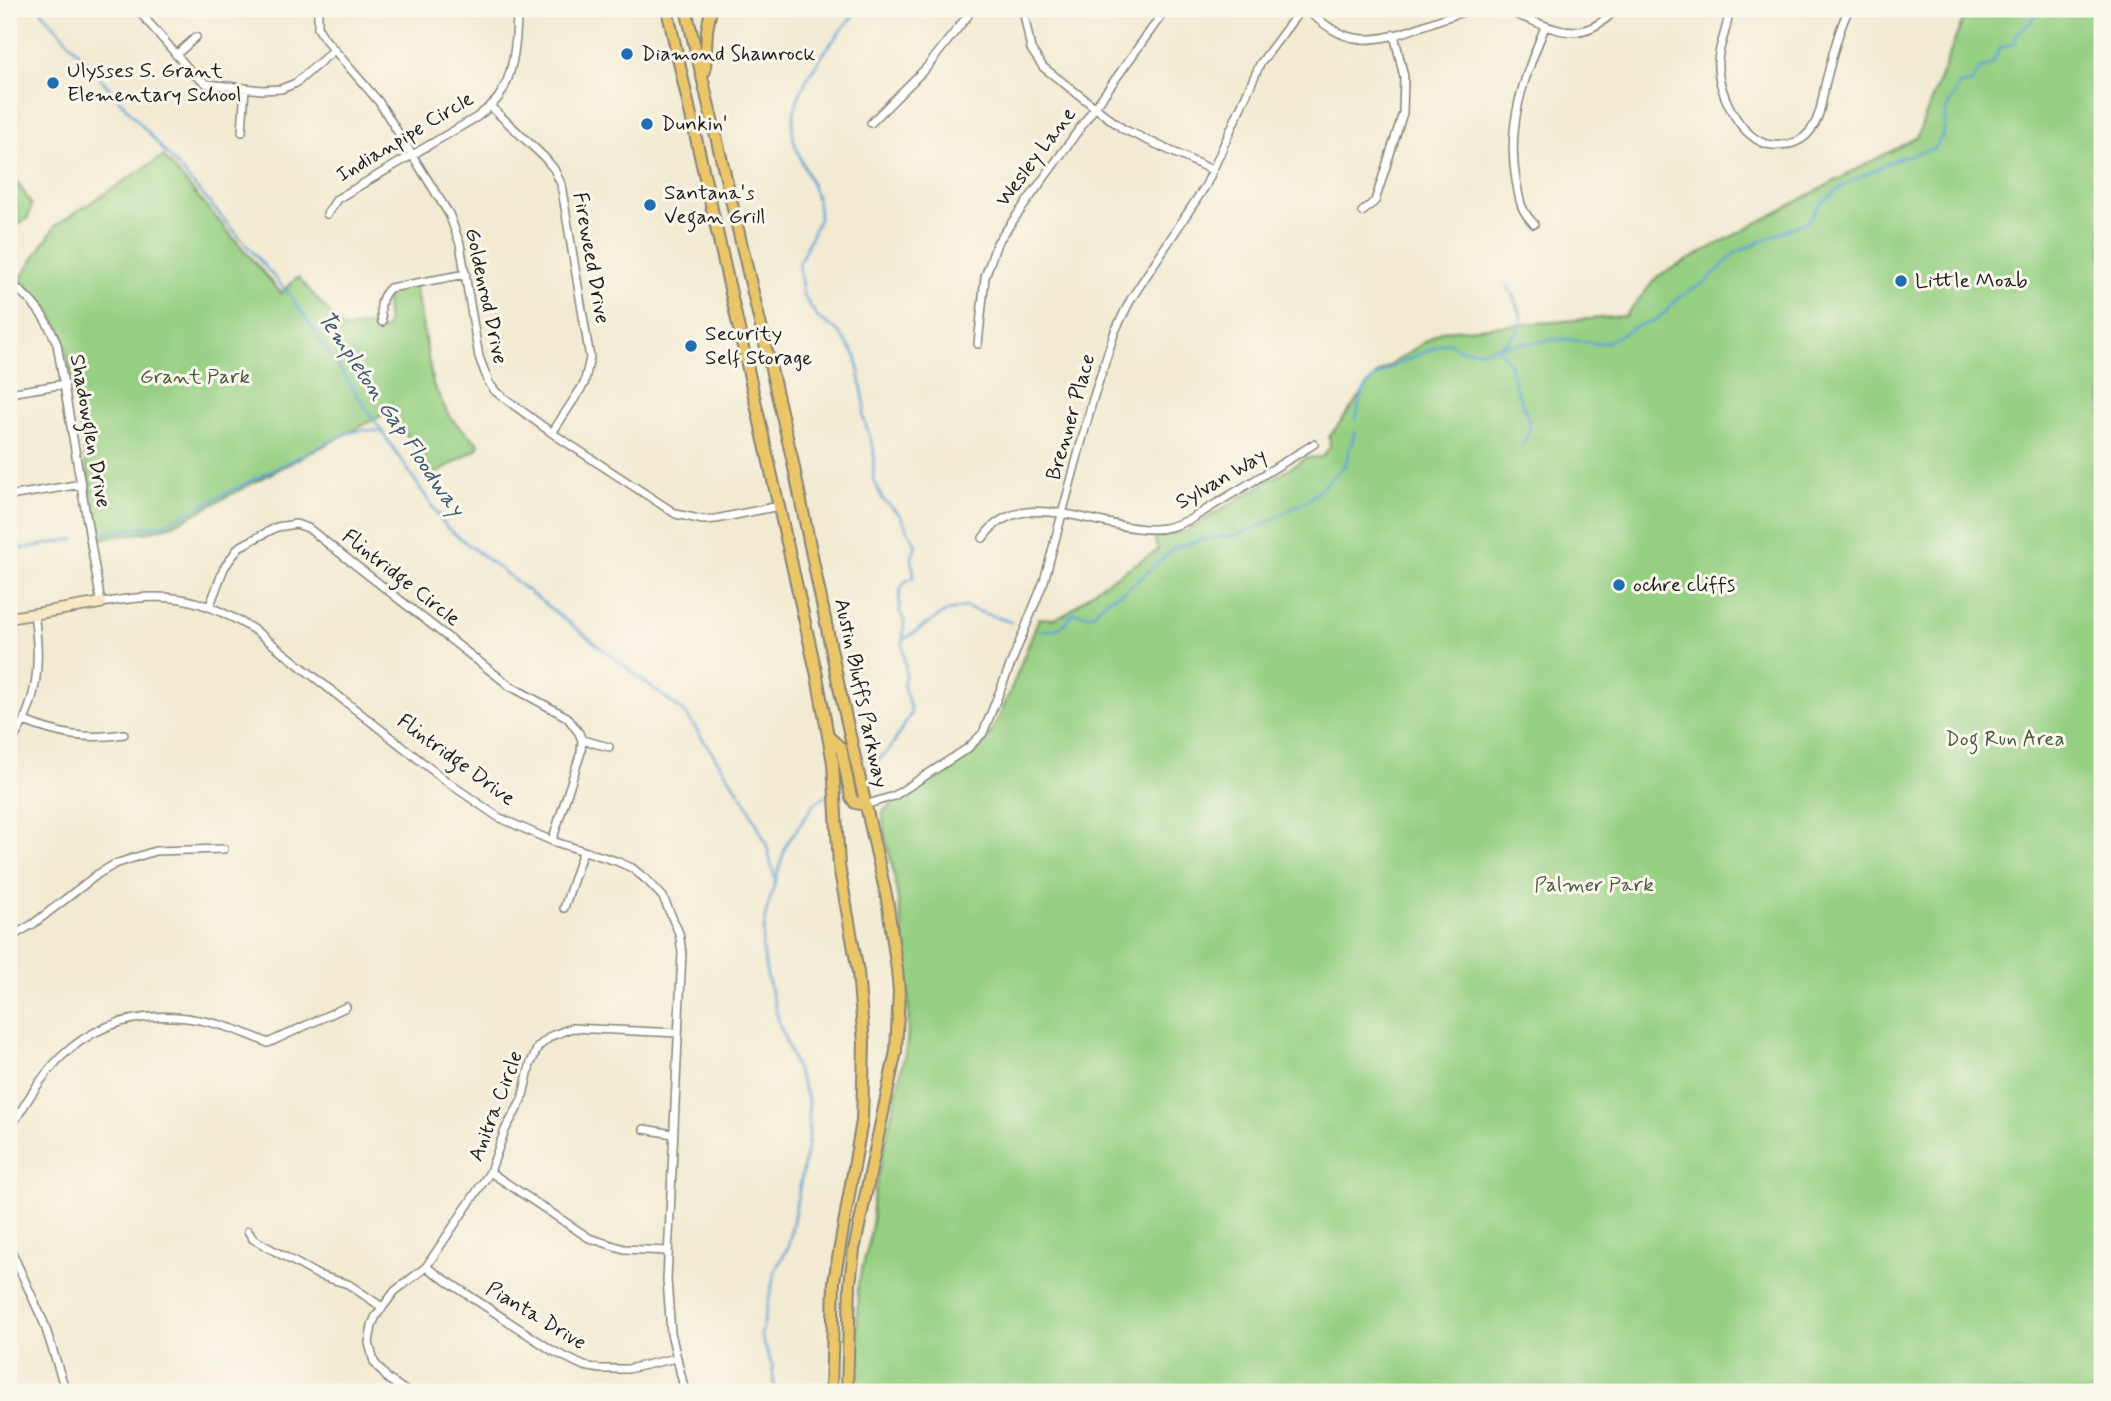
<svg xmlns="http://www.w3.org/2000/svg" width="2111" height="1401" viewBox="0 0 2111 1401" font-family="Mynerve,sans-serif">
	<rect width="100%" height="100%" fill="#fbf7ec"/>
	<filter id="ink" filterUnits="userSpaceOnUse"><feTurbulence type="fractalNoise" baseFrequency=".0143" numOctaves="2"/><feDisplacementMap in="SourceGraphic" scale="14" xChannelSelector="R" yChannelSelector="G"/><feConvolveMatrix kernelMatrix="1 2 1 2 8 2 1 2 1" color-interpolation-filters="sRGB"/></filter>
	<filter id="wash" filterUnits="userSpaceOnUse"><feTurbulence type="fractalNoise" baseFrequency=".00686" numOctaves="4" result="noise"/><feDisplacementMap in="SourceGraphic" scale="28" xChannelSelector="R" yChannelSelector="G"/><feGaussianBlur stdDeviation="1.57" result="paint"/><feColorMatrix in="noise" values="0 0 0 0 0 0 0 0 0 0 0 0 0 0 0 0 0 1.4 0 .05"/><feComposite in="paint" operator="in"/></filter>
	<g filter="url(#wash)">
		<rect width="100%" height="100%" fill="#f2ead2"/>
		<!-- park -->
		<path fill="#95cf82" stroke="#58764f" stroke-width="2" d="M1967,9H2102V1392H855L858,1284L869,1242L873,1217L872,1204L907,1043C912,985 904,933 894,876C891,856 882,832 883,812C909,785 949,774 978,750C998,733 1027,646 1039,618L1053,619L1066,614L1098,587L1158,550L1154,538L1186,531L1306,458L1322,457L1330,447L1329,437L1376,375L1441,331L1625,316L1658,276L1917,137Z
			M163,156L281,293L298,277L343,329L374,324L378,330L386,329C391,319 383,309 387,295L397,288L415,285L433,384L450,418L479,444L477,449L434,475L390,411L173,525L147,532L99,539L66,347L50,311L20,279L56,225Z
			M9,170L32,205L28,218L9,230Z"/>
		<g fill="none" stroke-linecap="round" stroke-linejoin="round">
			<!-- stream -->
			<path stroke="#5ea2d3" stroke-width="2.5" d="M40,9L290,295L447,528L685,713L746,802L766,843L775,879
				M858,9C831,44 779,99 796,147C804,171 820,193 819,219L799,263L803,295L818,318L838,331L856,356L865,406L863,416L874,451L873,479L883,500L900,515L916,545L911,560L914,573L913,578L906,581L901,588L899,600L900,613L904,620L903,648L906,673L903,685L910,706L911,714L889,750L876,762
				M1502,344C1532,326 1521,312 1508,286
				M1498,347L1509,363L1515,386L1529,420V431L1522,446
				M1356,421C1358,408 1360,395 1368,384C1379,371 1431,349 1448,342L1460,349L1479,351L1500,346L1563,339L1597,343L1607,342L1637,326L1654,321L1666,312L1676,299L1707,281L1735,253L1808,221L1822,202L1846,184L1899,158L1935,148L1944,133L1946,110L1960,84H1970L1981,68C1994,68 1995,57 2000,48L2015,43L2017,33L2030,23L2040,9
				M101,534L164,524L347,433L363,430L380,431
				M9,551L75,539
				M1039,631C1055,630 1065,629 1072,613L1092,615L1109,598L1126,590L1141,578L1174,548L1204,539L1236,535L1256,528L1310,499L1345,465L1355,431
				M903,640L945,612L965,607L1011,622
				M775,1392L772,1365L761,1336L775,1271L788,1247L809,1138L808,1100L780,1026L767,976L762,944L766,913L786,845L814,804L825,796"/>
		</g>
	</g>
	<g filter="url(#ink)">
		<g fill="none" stroke-linecap="round" stroke-linejoin="round">
			<defs>
				<path id="street" d="M137,9L193,74L207,84L262,90L281,89L296,83L334,50
					M318,9V28L324,38L379,102L449,214L460,244L479,357L489,383L496,392L552,433L676,514L703,520L716,519L779,506
					M1023,9L1031,49L1043,67L1123,129L1212,170
					M1304,9C1320,20 1335,35 1355,38C1396,46 1443,10 1486,9C1536,9 1569,60 1616,9
					M1729,9C1729,27 1719,43 1718,61C1716,90 1741,142 1772,145C1786,146 1801,143 1810,131C1820,119 1822,100 1825,85C1832,59 1837,33 1849,9
					M176,55L196,37
					M490,106L544,157L554,169L561,184L590,358L584,384L552,433
					M871,123L927,67L973,9
					M242,132L245,88
					M1362,212L1375,201L1403,113L1404,77L1394,34
					M327,214L337,199L477,117C484,111 493,105 498,98C515,75 517,36 517,9
					M1534,224C1519,208 1520,201 1516,180C1506,125 1524,77 1545,27
					M9,283C32,298 47,318 57,344L101,603C167,591 198,595 256,631L446,781L498,817L552,841L616,861L632,868L648,881L663,897L679,933L682,952L667,1280L671,1333L685,1392
					M382,322C380,308 379,298 390,288L466,274
					M978,344L985,277L997,243L1166,9
					M9,393L65,384
					M9,496L82,484
					M983,538C1019,484 1098,529 1150,529C1165,530 1178,525 1191,519L1314,444
					M210,605L224,568L239,547L277,527L296,524L308,528L510,686L567,717L579,733L582,740L581,752L552,841
					M24,721C59,735 87,740 124,734
					M582,740L609,747
					M9,745C39,705 41,662 34,614
					M865,805L894,796L968,748L983,733L1044,581L1093,399L1115,331L1131,299L1206,185L1260,64L1301,9
					M564,908L583,851
					M9,938L33,924L98,874L115,864L155,851L224,849
					M644,1129L673,1134
					M9,1130C25,1105 40,1077 62,1056C121,1000 200,1011 268,1043L346,1007
					M490,1172L589,1238L624,1249L667,1251
					M248,1231L253,1239L318,1275L348,1284L382,1307
					M9,1246L44,1323L66,1392
					M426,1267L553,1351L584,1366L600,1369H628L676,1358
					M407,1392L388,1379L374,1362L369,1343L372,1325L376,1316L395,1291L426,1267L490,1172L505,1130L522,1100L530,1065L538,1047L551,1036L572,1028L678,1033"/>
				<path id="secondary" d="M9,618L101,603"/>
				<path id="primary" d="M667,9L817,676L833,763L839,866L858,972L864,1043L862,1121L834,1281L831,1392
					M686,9L792,458L839,687L887,899L897,970L899,992L896,1051L854,1250L850,1284L847,1392
					M705,71L707,30L711,9
					M830,738L841,748L851,797L855,803L865,805"/>
			</defs>
			<!-- street casing -->
			<use href="#street" stroke="#878377" stroke-width="10"/>
			<!-- secondary casing -->
			<use href="#secondary" stroke="#878377" stroke-width="13"/>
			<!-- primary casing -->
			<use href="#primary" stroke="#878377" stroke-width="14"/>
			<!-- street -->
			<use href="#street" stroke="#fff" stroke-width="7"/>
			<!-- secondary -->
			<use href="#secondary" stroke="#f7e8c3" stroke-width="10"/>
			<!-- primary -->
			<use href="#primary" stroke="#ebc669" stroke-width="10"/>
		</g>
	</g>
	<!-- markers -->
	<g fill="#1f6fb2" stroke="#fbf7ec" stroke-width="2.5">
		<circle cx="627" cy="54" r="7"/>
		<circle cx="53" cy="83" r="7"/>
		<circle cx="647" cy="124" r="7"/>
		<circle cx="650" cy="205" r="7"/>
		<circle cx="1901" cy="281" r="7"/>
		<circle cx="691" cy="346" r="7"/>
		<circle cx="1619" cy="585" r="7"/>
	</g>
	<g text-anchor="middle" dominant-baseline="central" stroke-width="6" stroke-linejoin="round" paint-order="stroke">
		<!-- poi labels -->
		<g font-size="21" fill="#1c1c1c" stroke="#fbf7ec" text-anchor="start">
			<text x="641" y="54">Diamond Shamrock</text>
			<text x="67" y="71">Ulysses S. Grant<tspan x="67" dy="24">Elementary School</tspan></text>
			<text x="661" y="124">Dunkin'</text>
			<text x="664" y="193">Santana's<tspan x="664" dy="24">Vegan Grill</tspan></text>
			<text x="1915" y="281">Little Moab</text>
			<text x="705" y="334">Security<tspan x="705" dy="24">Self Storage</tspan></text>
			<text x="1633" y="585">ochre cliffs</text>
		</g>
		<!-- street labels -->
		<g font-size="21" fill="#1c1c1c" stroke="#fbf7ec">
			<text transform="translate(405 137) rotate(-31)">Indianpipe Circle</text>
			<text transform="translate(1036 157) rotate(-53)">Wesley Lane</text>
			<text transform="translate(591 258) rotate(80)">Fireweed Drive</text>
			<text transform="translate(486 296) rotate(78)">Goldenrod Drive</text>
			<text transform="translate(1071 417) rotate(-74)">Brenner Place</text>
			<text transform="translate(90 431) rotate(80)">Shadowglen Drive</text>
			<text transform="translate(1221 479) rotate(-30)">Sylvan Way</text>
			<text transform="translate(401 578) rotate(38)">Flintridge Circle</text>
			<text transform="translate(861 693) rotate(78)">Austin Bluffs Parkway</text>
			<text transform="translate(456 760) rotate(36)">Flintridge Drive</text>
			<text transform="translate(496 1106) rotate(-69)">Anitra Circle</text>
			<text transform="translate(536 1316) rotate(31)">Pianta Drive</text>
		</g>
		<!-- park labels -->
		<g font-size="21" fill="#465b40" stroke="#fbf7ec">
			<text x="195" y="377">Grant Park</text>
			<text x="2005" y="739">Dog Run Area</text>
			<text x="1594" y="885">Palmer Park</text>
		</g>
		<!-- water labels -->
		<g font-size="23" font-style="italic" fill="#3a586e" stroke="#fbf7ec">
			<text transform="translate(390 414) rotate(56)">Templeton Gap Floodway</text>
		</g>
	</g>
	<!-- margin -->
	<rect width="2111" height="1401" fill="none" stroke="#fbf7ec" stroke-width="35"/>
</svg>
